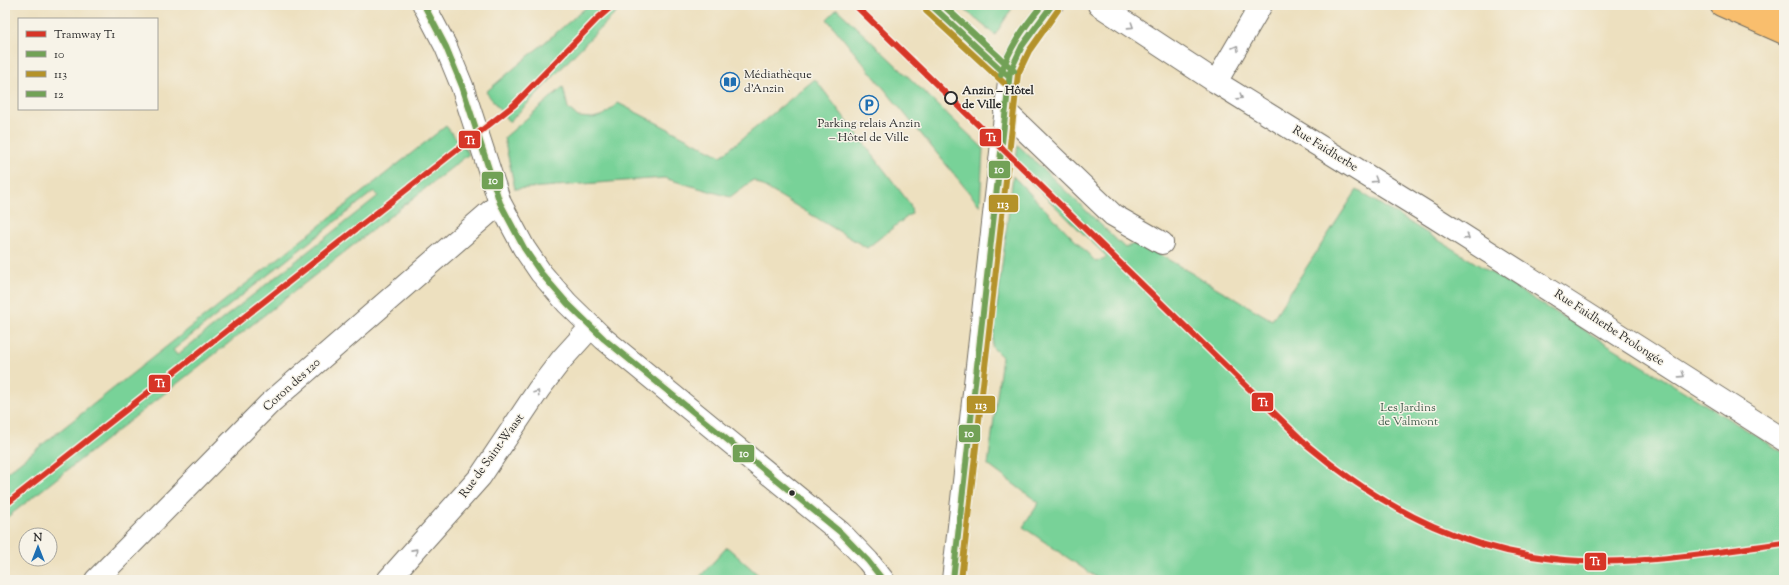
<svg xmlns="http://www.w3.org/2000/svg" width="1789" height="585" viewBox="0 0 1789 585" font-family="'Sorts Mill Goudy',serif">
	<rect width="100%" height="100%" fill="#f7f3e8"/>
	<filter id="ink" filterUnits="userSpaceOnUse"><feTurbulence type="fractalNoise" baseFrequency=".025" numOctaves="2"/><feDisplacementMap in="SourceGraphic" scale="8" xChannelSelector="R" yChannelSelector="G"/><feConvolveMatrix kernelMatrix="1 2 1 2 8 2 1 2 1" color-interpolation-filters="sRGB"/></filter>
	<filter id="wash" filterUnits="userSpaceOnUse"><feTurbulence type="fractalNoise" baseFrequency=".012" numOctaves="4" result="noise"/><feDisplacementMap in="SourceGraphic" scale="16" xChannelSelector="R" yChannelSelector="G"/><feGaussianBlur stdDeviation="0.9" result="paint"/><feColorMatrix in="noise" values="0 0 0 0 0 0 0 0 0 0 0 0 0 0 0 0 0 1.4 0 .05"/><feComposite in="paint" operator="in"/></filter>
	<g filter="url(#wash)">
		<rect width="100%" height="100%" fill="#ede0bf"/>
		<!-- green -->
		<path fill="#78d298" stroke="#527e62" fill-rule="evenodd" d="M589,5H625C584,41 549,84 509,122L486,92Z
			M959,5H1014L995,35Z
			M837,9L983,148L980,206L827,19Z
			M815,79L910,204L912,213L867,248L753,180L730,197L664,178L515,189L504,138L563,87L568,108L578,117L593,118L604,115L618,103L721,156Z
			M446,126L469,154L5,519V474ZM374,191L378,196L177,355L173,350Z
			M1018,145L1125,248L1138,242L1272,320L1357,190L1784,453V580H1100L1023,527L1039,503L988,465L1002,357L992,347L1013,176L1096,262L1107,257L1015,167Z
			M727,547L764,580H697Z"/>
	</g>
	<g filter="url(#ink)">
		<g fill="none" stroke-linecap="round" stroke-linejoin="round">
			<defs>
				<path id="minor" d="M424,5L446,47L462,86L500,203L524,248L541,273L567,303L604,339L840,532L868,561L883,580
					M1099,5L1216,82L1434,217L1784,440
					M1216,82L1261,5
					M1005,111L1113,215L1162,243
					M96,580L269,404L500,203
					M388,580L480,477L539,389L562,359L591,327
					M953,580L1010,72C1015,52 1039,22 1052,5"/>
				<path id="major" d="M1721,5L1784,33
					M1760,5L1784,15"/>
			</defs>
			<!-- minor casing -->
			<use href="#minor" stroke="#6f6a5f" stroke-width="24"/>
			<!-- major casing -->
			<use href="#major" stroke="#6f6a5f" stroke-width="24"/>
			<!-- minor -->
			<use href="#minor" stroke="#fff" stroke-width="22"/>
			<!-- major -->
			<use href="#major" stroke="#f9be6d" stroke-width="22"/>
			<defs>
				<path id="bus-1" d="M424,5L446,47L462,86L500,203L524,248L541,273L567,303L604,339L840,532L868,561L883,580
					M931,5L1009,77
					M953,580L1010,72L1022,46L1052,5"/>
				<path id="bus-2" d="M926,11L1004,83
					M961,580L1018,74L1029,51L1058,10"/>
				<path id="bus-3" d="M943,5L1014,71
					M1001,75C1008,49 1025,26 1042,5"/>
			</defs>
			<!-- bus-1 casing -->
			<use href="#bus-1" stroke="#f7f3e8" stroke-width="9"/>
			<!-- bus-2 casing -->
			<use href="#bus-2" stroke="#f7f3e8" stroke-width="9"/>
			<!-- bus-3 casing -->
			<use href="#bus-3" stroke="#f7f3e8" stroke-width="9"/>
			<!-- bus-1 -->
			<use href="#bus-1" stroke="#72a156" stroke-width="6"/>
			<!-- bus-2 -->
			<use href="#bus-2" stroke="#b49229" stroke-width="6"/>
			<!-- bus-3 -->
			<use href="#bus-3" stroke="#72a156" stroke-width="6"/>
			<defs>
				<path id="tram-1" d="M855,5L1307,445C1387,512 1473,556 1580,561C1648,564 1717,552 1784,543
					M5,505L514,105L597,19L613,5"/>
			</defs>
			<!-- tram-1 casing -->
			<use href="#tram-1" stroke="#f7f3e8" stroke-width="9"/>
			<!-- tram-1 -->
			<use href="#tram-1" stroke="#d73527" stroke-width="6"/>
		</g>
		<!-- one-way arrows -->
		<defs><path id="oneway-chevron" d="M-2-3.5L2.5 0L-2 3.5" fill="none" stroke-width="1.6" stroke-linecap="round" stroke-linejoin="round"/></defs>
		<g stroke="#a0a0a0">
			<use href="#oneway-chevron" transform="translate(1131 26) rotate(33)"/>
			<use href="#oneway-chevron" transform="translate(1236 48) rotate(-60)"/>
			<use href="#oneway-chevron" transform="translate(1240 97) rotate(32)"/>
			<use href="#oneway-chevron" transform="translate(1375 180) rotate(32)"/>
			<use href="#oneway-chevron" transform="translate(1467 237) rotate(33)"/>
			<use href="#oneway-chevron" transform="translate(1682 375) rotate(33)"/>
			<use href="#oneway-chevron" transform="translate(537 393) rotate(-56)"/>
			<use href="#oneway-chevron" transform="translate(415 551) rotate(-48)"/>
		</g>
	</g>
	<!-- icons -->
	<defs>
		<symbol id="library-ring" viewBox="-11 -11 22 22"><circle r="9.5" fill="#f7f3e8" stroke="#1f6fb2" stroke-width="1.5"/><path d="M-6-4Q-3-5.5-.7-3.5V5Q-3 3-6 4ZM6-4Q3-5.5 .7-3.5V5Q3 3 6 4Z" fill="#1f6fb2"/></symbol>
		<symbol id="parking-ring" viewBox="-11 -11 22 22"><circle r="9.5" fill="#f7f3e8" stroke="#1f6fb2" stroke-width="1.5"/><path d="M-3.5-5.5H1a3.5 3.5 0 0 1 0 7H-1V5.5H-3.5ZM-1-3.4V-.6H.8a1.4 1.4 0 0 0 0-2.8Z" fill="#1f6fb2"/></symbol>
	</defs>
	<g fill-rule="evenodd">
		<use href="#library-ring" x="719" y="71" width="22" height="22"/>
		<use href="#parking-ring" x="858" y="94" width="22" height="22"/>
	</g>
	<!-- markers -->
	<circle fill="#f7f3e8" stroke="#2b2b2b" stroke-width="2" cx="951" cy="98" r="6"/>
	<circle fill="#2b2b2b" stroke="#f7f3e8" stroke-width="1.5" cx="792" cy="493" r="3.5"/>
	<g text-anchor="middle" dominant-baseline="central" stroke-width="3" stroke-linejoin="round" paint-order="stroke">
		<!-- poi labels -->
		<g font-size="12" fill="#2b2b2b" stroke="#f7f3e8" text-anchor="start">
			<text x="744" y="75">Médiathèque<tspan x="744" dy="14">d'Anzin</tspan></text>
			<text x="869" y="124" text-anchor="middle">Parking relais Anzin<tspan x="869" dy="14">– Hôtel de Ville</tspan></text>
		</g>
		<!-- stop labels -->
		<g font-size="12" font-weight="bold" fill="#2b2b2b" stroke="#f7f3e8" text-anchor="start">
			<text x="962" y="91">Anzin – Hôtel<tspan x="962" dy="14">de Ville</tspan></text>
		</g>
		<!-- street labels -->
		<g font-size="12" fill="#2b2b2b" stroke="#f7f3e8">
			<text transform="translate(1325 149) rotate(32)">Rue Faidherbe</text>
			<text transform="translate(1609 328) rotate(33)">Rue Faidherbe Prolongée</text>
			<text transform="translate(292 385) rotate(-42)">Coron des 120</text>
			<text transform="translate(492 456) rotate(-54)">Rue de Saint-Waast</text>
		</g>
		<!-- park labels -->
		<g font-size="12" fill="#425d4c" stroke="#f7f3e8">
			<text x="1408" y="408">Les Jardins<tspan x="1408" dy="14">de Valmont</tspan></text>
		</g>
	</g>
	<g stroke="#f7f3e8" stroke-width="1.5">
		<rect x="979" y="128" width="23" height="19" rx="4" fill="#d73527"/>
		<rect x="458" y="130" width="23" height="19" rx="4" fill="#d73527"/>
		<rect x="988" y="160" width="23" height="19" rx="4" fill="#72a156"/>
		<rect x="481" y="171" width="23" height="19" rx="4" fill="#72a156"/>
		<rect x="988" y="194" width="31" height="19" rx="4" fill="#b49229"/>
		<rect x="148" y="374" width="23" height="19" rx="4" fill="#d73527"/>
		<rect x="1251" y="392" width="23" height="20" rx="4" fill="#d73527"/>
		<rect x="966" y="395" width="30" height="19" rx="4" fill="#b49229"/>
		<rect x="958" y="424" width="23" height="19" rx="4" fill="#72a156"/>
		<rect x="732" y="444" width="23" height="19" rx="4" fill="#72a156"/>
		<rect x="1584" y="552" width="23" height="19" rx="4" fill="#d73527"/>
	</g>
	<g font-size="11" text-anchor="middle" font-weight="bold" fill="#fff">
		<text x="991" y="141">T1</text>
		<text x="470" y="144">T1</text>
		<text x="999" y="173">10</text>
		<text x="493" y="184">10</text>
		<text x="1003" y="208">113</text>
		<text x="160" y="387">T1</text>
		<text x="1263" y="406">T1</text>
		<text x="981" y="409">113</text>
		<text x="969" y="437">10</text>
		<text x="744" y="457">10</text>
		<text x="1595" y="565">T1</text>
	</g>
	<!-- margin -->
	<rect width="1789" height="585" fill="none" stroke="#f7f3e8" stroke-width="20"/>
	<!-- legend -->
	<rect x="18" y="18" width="140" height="92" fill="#f7f3e8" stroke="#a5a39c"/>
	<rect x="26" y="31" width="20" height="6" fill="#d73527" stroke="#a5a39c"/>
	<text x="54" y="38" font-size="12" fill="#2b2b2b">Tramway T1</text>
	<rect x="26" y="51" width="20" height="6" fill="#72a156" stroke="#a5a39c"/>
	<text x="54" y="58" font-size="12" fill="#2b2b2b">10</text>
	<rect x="26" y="71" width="20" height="6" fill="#b49229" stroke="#a5a39c"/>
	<text x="54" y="78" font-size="12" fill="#2b2b2b">113</text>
	<rect x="26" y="91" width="20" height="6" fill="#72a156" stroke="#a5a39c"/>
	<text x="54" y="98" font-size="12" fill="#2b2b2b">12</text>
	<!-- north arrow -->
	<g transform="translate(38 547)"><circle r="19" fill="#f7f3e8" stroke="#a5a39c"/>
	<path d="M0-3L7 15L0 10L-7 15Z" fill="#1f6fb2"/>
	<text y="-6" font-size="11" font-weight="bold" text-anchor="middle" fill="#2b2b2b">N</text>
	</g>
</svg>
